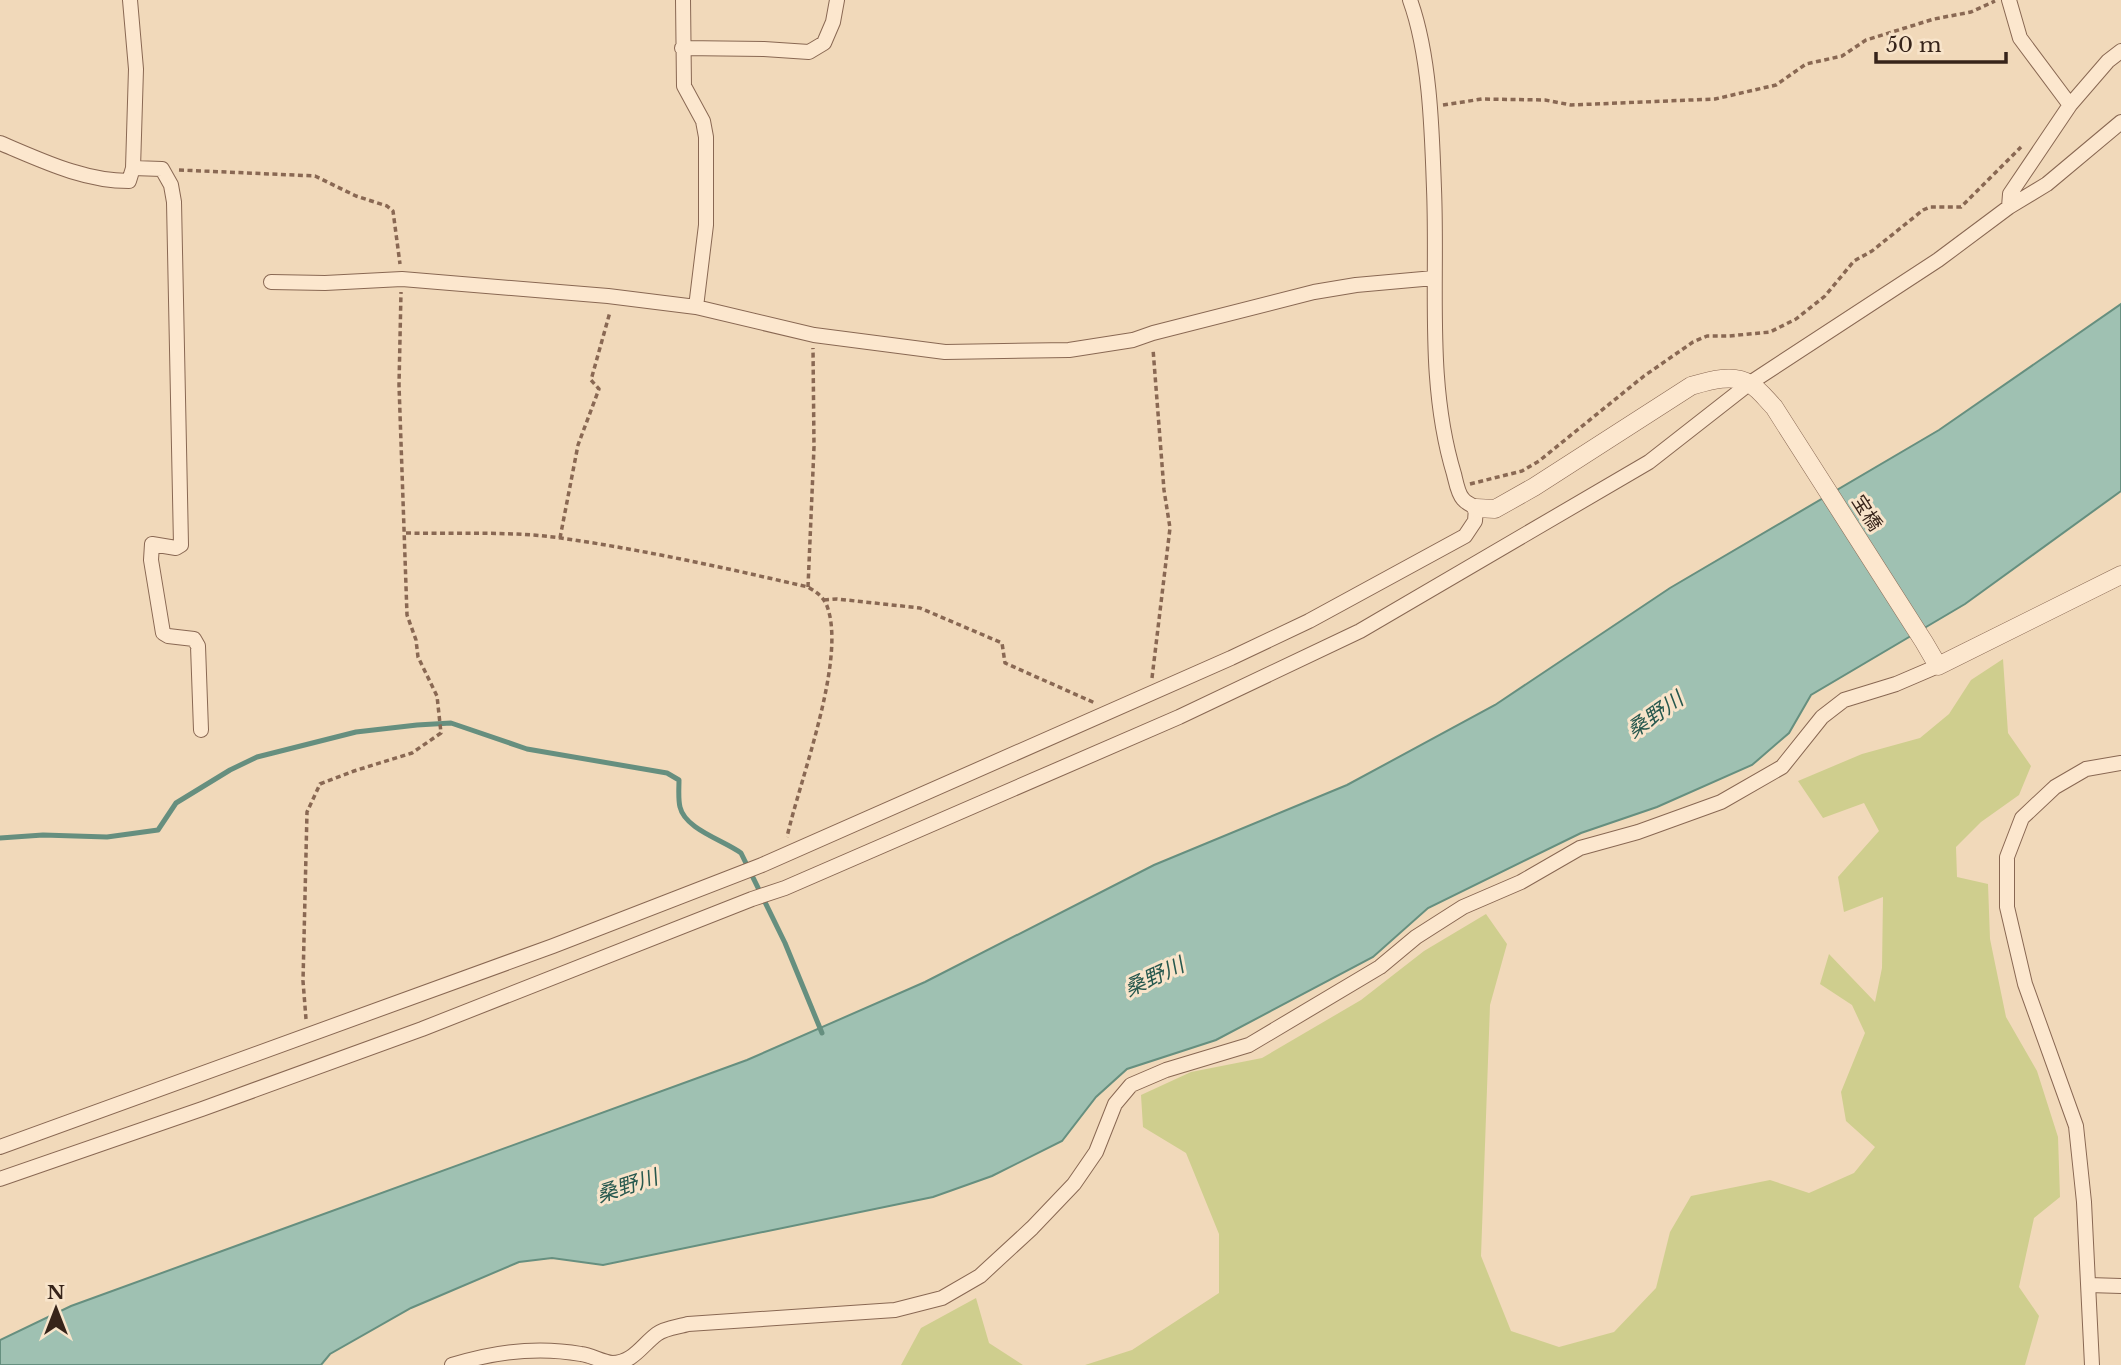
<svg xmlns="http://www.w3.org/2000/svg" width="2121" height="1365" viewBox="0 0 2121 1365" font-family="'Libre Baskerville','Noto Sans JP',serif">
	<rect width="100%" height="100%" fill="#f1d9ba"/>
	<!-- green -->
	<path fill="#cfce8e" d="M2003,659L2008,733L2031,766L2019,795L1981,822L1956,847L1957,877L1988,884L1990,939L2006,1017L2037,1071L2058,1137L2060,1197L2034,1218L2019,1287L2039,1316L2025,1365H1085L1132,1350L1219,1293V1234L1186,1153L1143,1127L1141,1095L1191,1072L1262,1058L1361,1000L1424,951L1486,914L1507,944L1490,1005L1481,1256L1511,1331L1559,1347L1614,1332L1656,1288L1670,1232L1691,1196L1770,1180L1809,1193L1854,1173L1875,1147L1846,1121L1841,1092L1865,1033L1852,1005L1820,984L1829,954L1875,1002L1882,968L1883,897L1844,912L1838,877L1879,831L1864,803L1823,818L1798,781L1862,754L1920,738L1949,714L1971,680Z
		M976,1298L989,1343L1023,1365H901L921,1328Z"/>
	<!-- water -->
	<path fill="#9fc1b2" stroke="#668f7f" stroke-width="2" d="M2121,304V491L1965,604L1811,695L1789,733L1752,765L1657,807L1581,833L1428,908L1373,957L1216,1040L1127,1069L1096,1097L1062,1141L992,1176L933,1197L603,1265L552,1258L519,1262L411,1308L330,1354L321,1365H0V1340L71,1306L747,1060L925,982L1154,865L1347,785L1495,705L1670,588L1939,430Z"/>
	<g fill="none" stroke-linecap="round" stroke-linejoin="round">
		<!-- stream -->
		<path stroke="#668f7f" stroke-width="5" d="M0,838L43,835L107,837L158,830L176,803L230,770L257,757L356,732L417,725L451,723L527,749L667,773L679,780C679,788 678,799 680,807C685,829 723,840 741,853L785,943L822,1033"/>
		<defs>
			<path id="minor" d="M683,0L684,86L703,121L706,137V225L696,307
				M2009,0L2020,38L2070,105
				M682,48L764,49L809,52L824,43L833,22L837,0
				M0,143C41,160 83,181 129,181L133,168L136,69L130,0
				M133,168L162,169L171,185L174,202L181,545L176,548L152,544L151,560L163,633L168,636L194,639L198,646L201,730
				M2009,207L2010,194L2070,105L2108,61L2121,51
				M271,282L325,283L402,279L608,296L696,307L814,335L945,352L1069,350L1133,340L1153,333L1314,292L1356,285L1434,278
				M0,1147L553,946L762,865L1231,658L1309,621L1465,536L1475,521L1476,508C1472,505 1466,503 1463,499C1458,494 1456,482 1454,474C1426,382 1438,285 1434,189C1432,131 1430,55 1410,0
				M0,1179L202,1109L422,1029L752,899L785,888L1179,717L1360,631L1649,462L1750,383L1938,260L2009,207L2047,184L2121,122
				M2089,1285L2121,1286
				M452,1365C493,1352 537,1346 581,1354C591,1355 602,1362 612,1363C633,1363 642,1345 657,1334C665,1328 678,1327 688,1324L895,1310L942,1298L980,1276L1032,1228L1074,1184L1096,1152L1115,1104L1131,1085L1166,1070L1249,1045L1380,967L1416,937L1463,907L1521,882L1580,848L1638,832L1721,802L1782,767L1822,717L1844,700L1896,684L1938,666
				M2092,1365L2084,1202L2076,1126L2025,984L2007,907V857L2022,818L2055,787L2086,769L2121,763"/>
			<path id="tertiary" d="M1476,508L1495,509L1534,487L1691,386C1708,381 1733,373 1750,384C1759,389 1767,400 1774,407L1924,642L1938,666L2121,575"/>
		</defs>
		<!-- minor casing -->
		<use href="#minor" stroke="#896853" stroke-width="16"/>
		<!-- tertiary casing -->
		<use href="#tertiary" stroke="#896853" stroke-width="19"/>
		<!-- path -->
		<path stroke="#896853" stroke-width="3.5" stroke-dasharray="5 3.5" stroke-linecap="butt" d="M1443,105L1482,99L1545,100L1571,105L1715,99L1776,85L1806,64L1842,56L1866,40L1934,19L1971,12L1995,1
			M179,170L315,176L356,196L387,206L393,211L400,264
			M1470,484L1522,471L1539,461L1644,376L1693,342L1707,336H1729L1770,332L1796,319L1825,296L1854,261L1872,251L1923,210L1930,207H1961L2021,147
			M406,533C458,534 510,531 561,538C644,550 726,568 808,587C816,592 823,596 827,606C847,659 800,779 787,837
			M560,538L578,445L599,389L591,380L610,312
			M808,587L814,447L813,348
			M824,600L837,599L920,608L1002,643L1005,663L1095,703
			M1152,678L1170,528L1164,490L1153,349
			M306,1019L303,981L307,812L320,784L354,771L412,753L441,733L437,696L418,657L416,640L407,615L399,385L401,292"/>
		<!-- minor -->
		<use href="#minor" stroke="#fce7ce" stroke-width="14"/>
		<!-- tertiary -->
		<use href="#tertiary" stroke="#fce7ce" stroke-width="18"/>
	</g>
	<g text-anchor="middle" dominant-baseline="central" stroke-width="6" stroke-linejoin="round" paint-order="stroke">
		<!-- street labels -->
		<g font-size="19" fill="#37241a" stroke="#f8e4ca">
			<text transform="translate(1867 513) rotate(57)">宝橋</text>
		</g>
		<!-- water labels -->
		<g font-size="21" font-style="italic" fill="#27584e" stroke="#f8e4ca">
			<text transform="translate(1655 715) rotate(-35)">桑野川</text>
			<text transform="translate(1154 977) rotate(-25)">桑野川</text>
			<text transform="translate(627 1186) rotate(-18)">桑野川</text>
		</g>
	</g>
	<!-- north arrow -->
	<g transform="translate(56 1309)" stroke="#f8e4ca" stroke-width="5" paint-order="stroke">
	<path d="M0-5L12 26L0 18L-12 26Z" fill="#37241a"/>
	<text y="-10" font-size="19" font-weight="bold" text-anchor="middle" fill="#37241a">N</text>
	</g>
	<!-- scale -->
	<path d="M1876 52v10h130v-10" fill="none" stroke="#37241a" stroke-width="3.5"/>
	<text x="1886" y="52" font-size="21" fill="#37241a" stroke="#f8e4ca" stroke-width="5" paint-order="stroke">50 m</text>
</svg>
